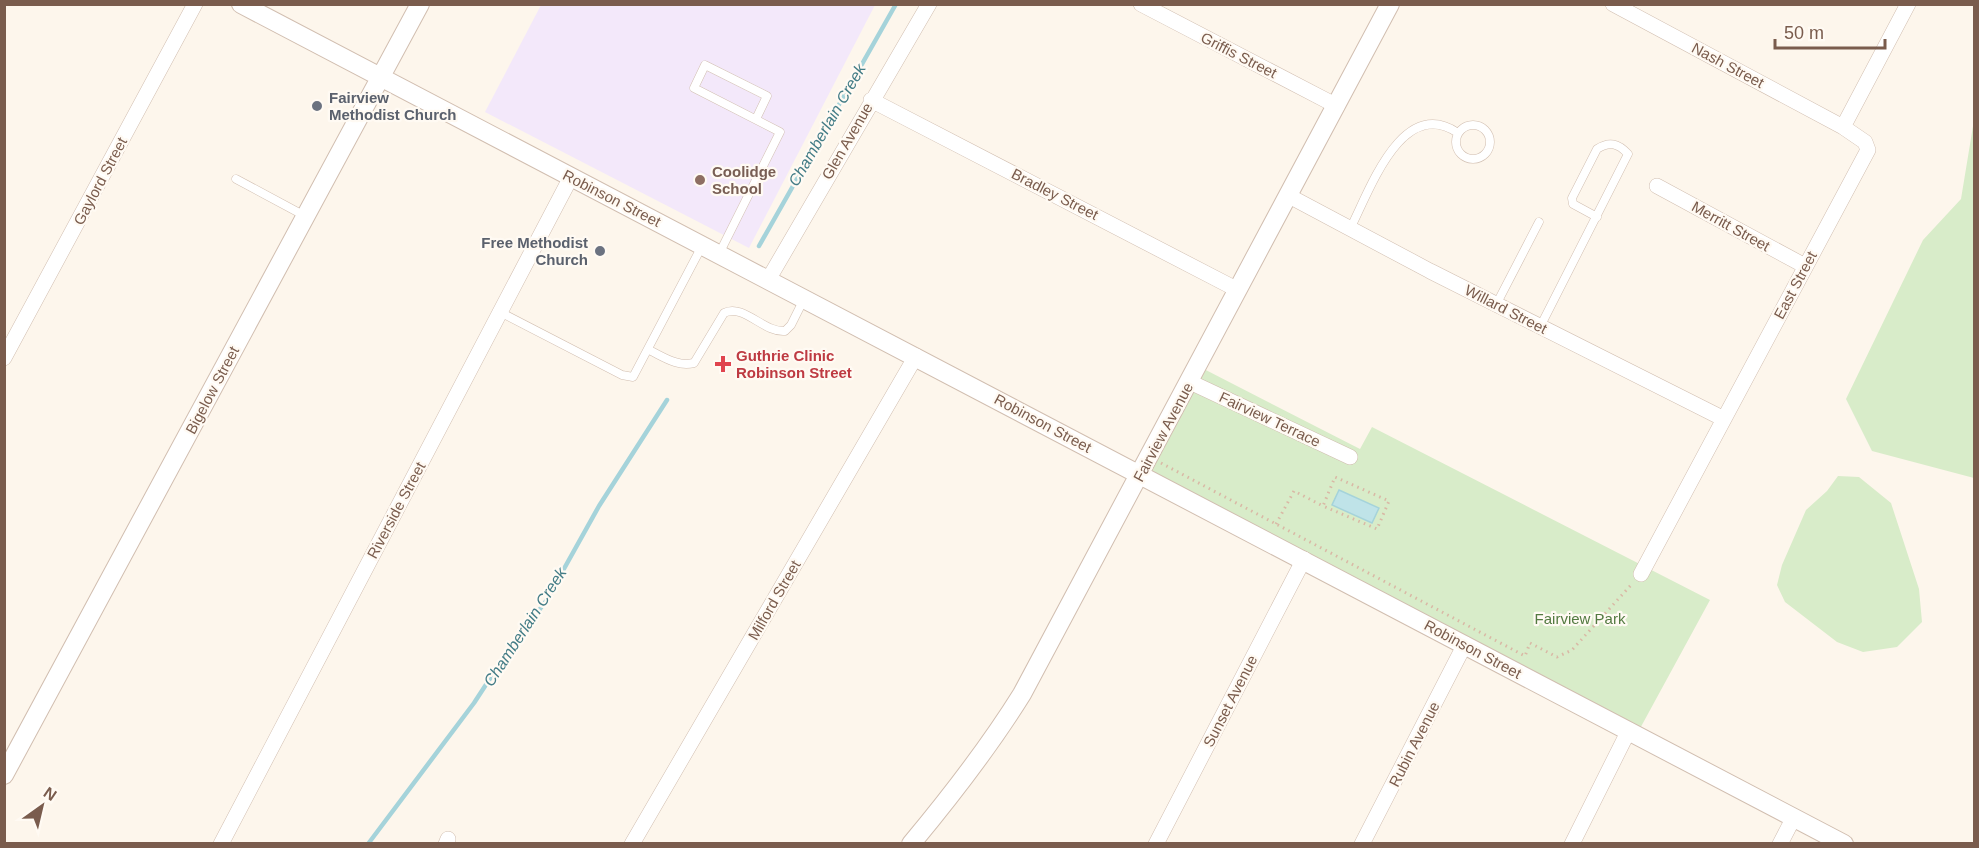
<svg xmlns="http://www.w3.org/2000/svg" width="1979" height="848" viewBox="0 0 1979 848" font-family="Arial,sans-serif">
	<rect width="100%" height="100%" fill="#fdf6ec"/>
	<!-- education -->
	<path fill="#f3e8fa" d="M541,5H875L749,248L485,112Z"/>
	<!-- green -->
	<path fill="#d8ecc9" d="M1974,120V478L1872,451L1846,399L1923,240L1961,199Z
		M1198,366L1360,449L1372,427L1710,600L1637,734L1140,473Z
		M1838,476L1859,477L1891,503L1919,589L1922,622L1897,647L1863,652L1837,642L1785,602L1777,585L1782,565L1806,510L1827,491Z"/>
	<!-- water -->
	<path fill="#bfe3e8" stroke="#a5d3da" stroke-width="1.5" d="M1339,490L1379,508L1372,523L1332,505Z"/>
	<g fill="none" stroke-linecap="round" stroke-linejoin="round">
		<!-- stream -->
		<path stroke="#a5d3da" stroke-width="4.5" d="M759,246L896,4
			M368,844L474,703L506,654L546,601L599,506L667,400"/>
		<defs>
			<path id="service" d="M1456 142a17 17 0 1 1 34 0a17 17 0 1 1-34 0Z
				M236,179L305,216
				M1350,229C1370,190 1402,95 1458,133
				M719,254L780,132L694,88L705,65L767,96L756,119
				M1496,305L1539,222
				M500,312L622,375L633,377L702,246
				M1540,327L1628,154C1618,143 1609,141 1597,149L1572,198L1573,204L1597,217
				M649,350C664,357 677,367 694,363L724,313C743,303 764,333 785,331L791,325L804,299"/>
			<path id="minor" d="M1141,4L1337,106
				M1613,4L1843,127L1865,142L1868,150L1641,574
				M871,100L1238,290
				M1843,127L1908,4
				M1657,186L1805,266
				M1289,196L1430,271L1724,419
				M768,280L929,4
				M4,358L195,4
				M1190,382L1350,457
				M221,844L571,177
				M446,844L448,839
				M632,844L916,356
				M1156,844L1304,559
				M1362,844L1465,644
				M1572,844L1629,730
				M1780,844L1794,817"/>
			<path id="tertiary" d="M241,4L1844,844
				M4,775L420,4
				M911,844C951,796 989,747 1022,694L1390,4"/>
		</defs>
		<!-- service casing -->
		<use href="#service" stroke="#d1beb0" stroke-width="9"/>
		<!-- minor casing -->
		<use href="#minor" stroke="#d1beb0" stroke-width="16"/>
		<!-- tertiary casing -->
		<use href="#tertiary" stroke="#d1beb0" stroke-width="20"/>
		<!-- path -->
		<path stroke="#d9b8a5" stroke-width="3" stroke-dasharray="1.5 4.5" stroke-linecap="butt" d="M1161,463L1525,656L1530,643L1557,657L1572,650L1631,585
			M1276,524L1294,491L1323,506L1335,477L1389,501L1377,529L1323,506"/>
		<!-- service -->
		<use href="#service" stroke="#fff" stroke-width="8"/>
		<!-- minor -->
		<use href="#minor" stroke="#fff" stroke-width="15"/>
		<!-- tertiary -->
		<use href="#tertiary" stroke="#fff" stroke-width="18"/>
	</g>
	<!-- markers -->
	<g fill="#6b7280" stroke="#fffaf3" stroke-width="2">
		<circle cx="317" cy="106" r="6"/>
		<circle cx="600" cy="251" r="6"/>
	</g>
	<circle fill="#8d6e63" stroke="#fffaf3" stroke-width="2" cx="700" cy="180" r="6"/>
	<path fill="#e0444e" stroke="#fffaf3" stroke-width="2" d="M720 355h6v6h6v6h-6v6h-6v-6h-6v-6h6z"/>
	<g text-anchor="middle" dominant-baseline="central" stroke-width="4.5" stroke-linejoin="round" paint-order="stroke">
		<!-- street labels -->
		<g font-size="15" fill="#7a5c4d" stroke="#fffaf3">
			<text transform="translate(1239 55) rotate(27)">Griffis Street</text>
			<text transform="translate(1728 65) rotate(28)">Nash Street</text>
			<text transform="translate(847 141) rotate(-60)">Glen Avenue</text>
			<text transform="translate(100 181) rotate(-62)">Gaylord Street</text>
			<text transform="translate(1055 194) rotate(27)">Bradley Street</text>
			<text transform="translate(612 198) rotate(27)">Robinson Street</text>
			<text transform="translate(1731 226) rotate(29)">Merritt Street</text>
			<text transform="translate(1795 285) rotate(-62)">East Street</text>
			<text transform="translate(1506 309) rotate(27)">Willard Street</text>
			<text transform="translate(212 390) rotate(-62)">Bigelow Street</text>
			<text transform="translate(1270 419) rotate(25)">Fairview Terrace</text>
			<text transform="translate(1043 423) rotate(28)">Robinson Street</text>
			<text transform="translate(1163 432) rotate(-62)">Fairview Avenue</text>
			<text transform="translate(396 510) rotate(-62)">Riverside Street</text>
			<text transform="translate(774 600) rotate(-60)">Milford Street</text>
			<text transform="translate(1473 649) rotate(28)">Robinson Street</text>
			<text transform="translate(1230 701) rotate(-63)">Sunset Avenue</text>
			<text transform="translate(1414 744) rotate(-63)">Rubin Avenue</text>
		</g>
		<!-- worship labels -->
		<g font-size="15" font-weight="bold" fill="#5b616d" stroke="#fffaf3" text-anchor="start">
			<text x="329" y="97">Fairview<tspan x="329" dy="17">Methodist Church</tspan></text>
			<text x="588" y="242" text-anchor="end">Free Methodist<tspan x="588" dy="17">Church</tspan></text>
		</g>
		<!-- education labels -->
		<g font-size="15" font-weight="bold" fill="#785e54" stroke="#fffaf3" text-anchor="start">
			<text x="712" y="171">Coolidge<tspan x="712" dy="17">School</tspan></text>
		</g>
		<!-- health labels -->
		<g font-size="15" font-weight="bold" fill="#be3a42" stroke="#fffaf3" text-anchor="start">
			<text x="736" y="355">Guthrie Clinic<tspan x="736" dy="17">Robinson Street</tspan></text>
		</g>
		<!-- park labels -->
		<g font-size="15" fill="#537a41" stroke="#fffaf3">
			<text x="1580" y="618">Fairview Park</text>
		</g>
		<!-- water labels -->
		<g font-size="16" font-style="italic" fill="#437c86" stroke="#fffaf3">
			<text transform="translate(827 125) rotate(-60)">Chamberlain Creek</text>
			<text transform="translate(525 627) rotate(-57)">Chamberlain Creek</text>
		</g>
	</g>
	<!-- border -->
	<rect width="1979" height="848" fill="none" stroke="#7a5c4d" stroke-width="12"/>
	<!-- north arrow -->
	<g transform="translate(42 806) rotate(34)" stroke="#fffaf3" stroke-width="4.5" paint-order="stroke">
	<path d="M0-4.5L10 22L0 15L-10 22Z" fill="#7a5c4d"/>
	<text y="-9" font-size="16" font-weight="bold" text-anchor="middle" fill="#7a5c4d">N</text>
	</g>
	<!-- scale -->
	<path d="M1775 39v9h110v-9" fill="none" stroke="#7a5c4d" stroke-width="3"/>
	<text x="1784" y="39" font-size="18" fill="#7a5c4d" stroke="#fffaf3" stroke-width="4.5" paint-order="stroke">50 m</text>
</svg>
